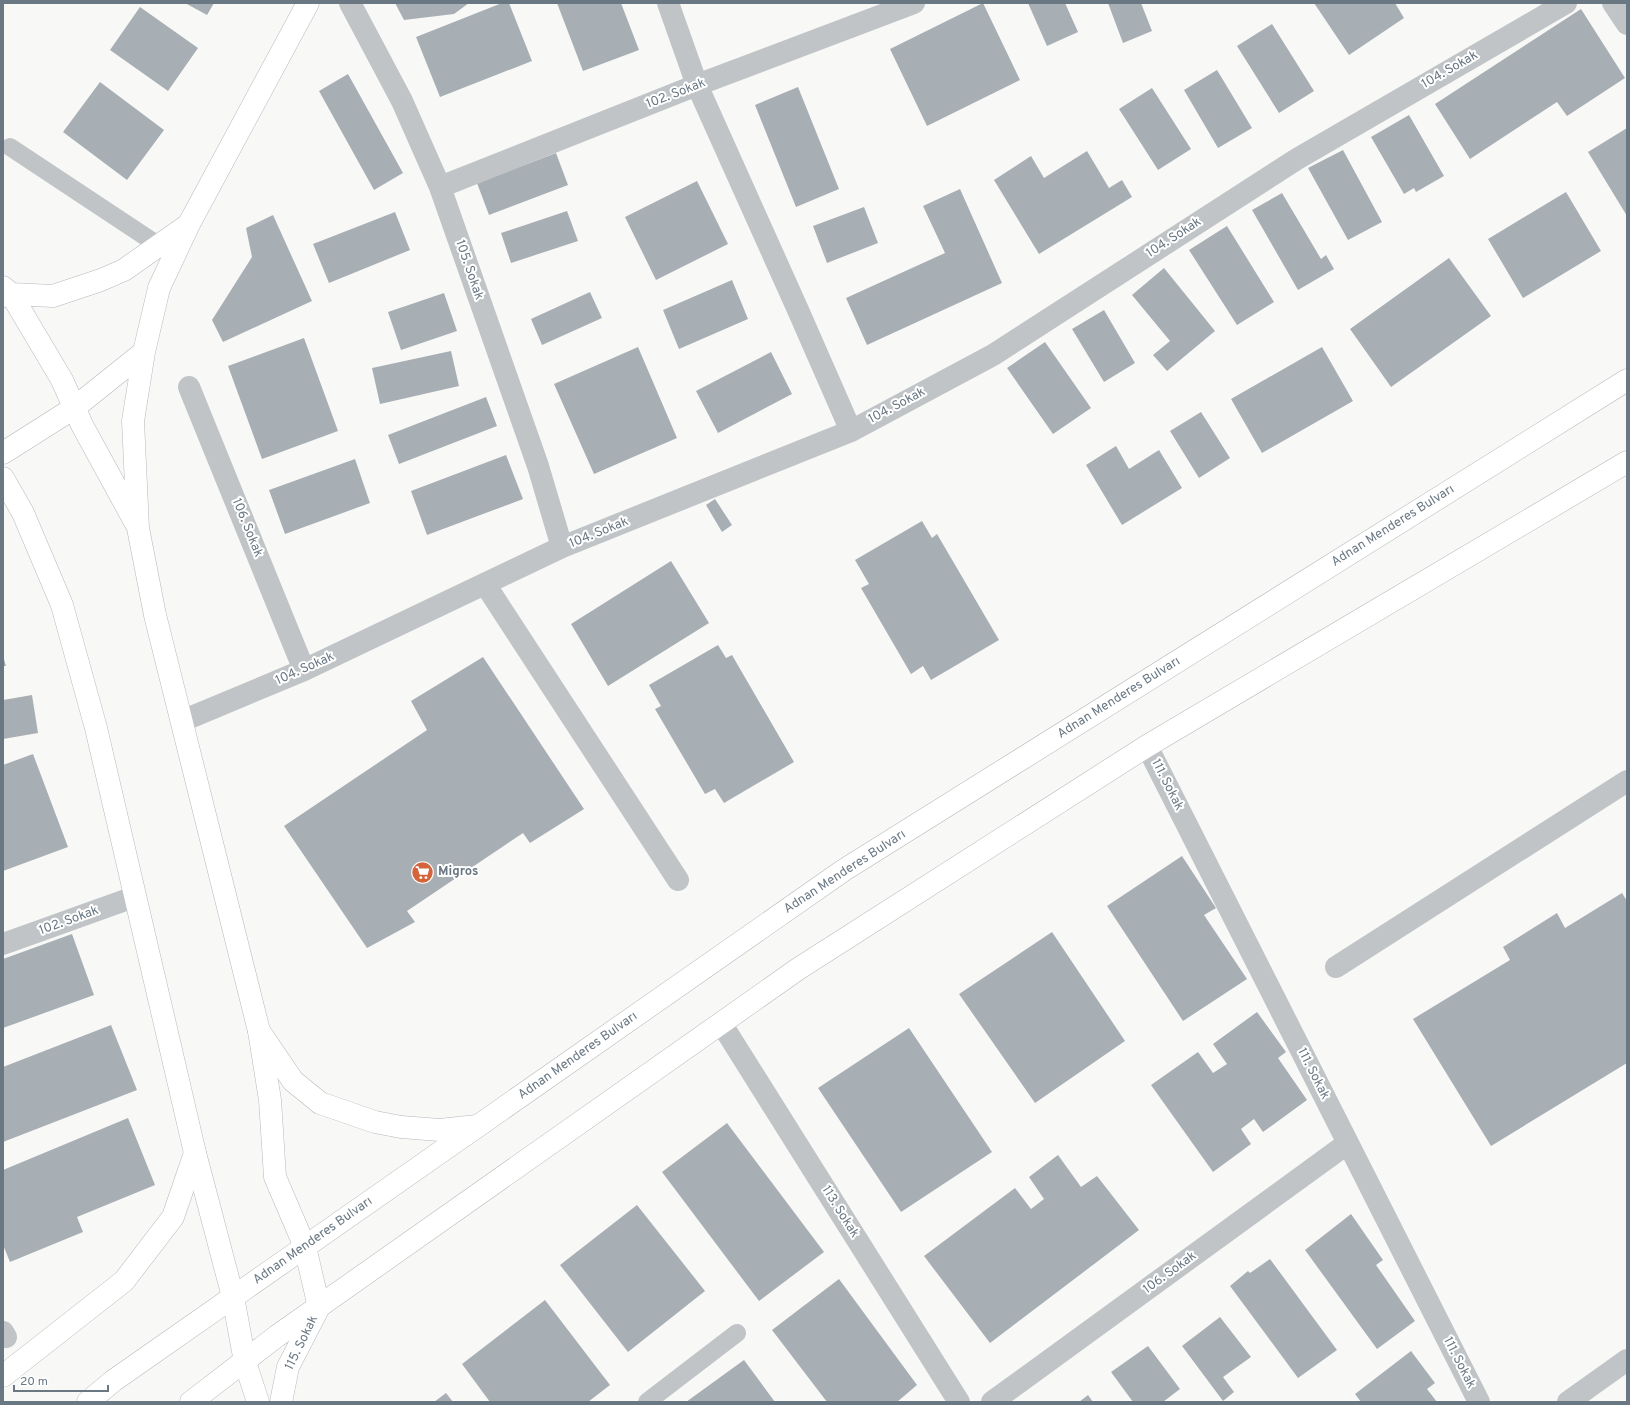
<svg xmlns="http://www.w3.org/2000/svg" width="1630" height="1405" viewBox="0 0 1630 1405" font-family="Overpass,sans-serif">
	<rect width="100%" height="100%" fill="#f8f8f6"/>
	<!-- building -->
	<path fill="#a8afb4" d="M185,3H214L207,15Z
		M395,3H469L454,14L404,20Z
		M502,3H509L532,61L440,97L416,37Z
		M557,3H621L639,50L583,71Z
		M983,3L1020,80L927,126L890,49Z
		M1028,3H1065L1078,32L1047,46Z
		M1108,3H1141L1152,31L1123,43Z
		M1314,3H1395L1404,18L1349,55Z
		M140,7L198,48L168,91L110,50Z
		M1581,9L1625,78L1567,116L1557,102L1470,159L1435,104Z
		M1272,24L1314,91L1279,113L1237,46Z
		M1217,70L1252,128L1218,148L1184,90Z
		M348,74L403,173L374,190L319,91Z
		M100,82L164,130L127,180L63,132Z
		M798,87L839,189L796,207L755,105Z
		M1152,88L1191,149L1158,170L1119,109Z
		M1409,115L1444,176L1416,192L1414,188L1404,194L1371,137Z
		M1627,128V216L1588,152Z
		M1343,150L1382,222L1348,240L1308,168Z
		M1087,151L1109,188L1122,180L1132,197L1039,254L994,180L1031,156L1044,178Z
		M556,153L568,185L489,215L477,183Z
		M697,181L728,244L656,280L625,217Z
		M960,189L1002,283L867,345L846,298L945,253L923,206Z
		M1566,192L1601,251L1523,298L1488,239Z
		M1282,193L1321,259L1326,255L1334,269L1298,290L1252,210Z
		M864,207L878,243L827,263L813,226Z
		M567,211L578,241L511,263L501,233Z
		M395,212L410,250L329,283L313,244Z
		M273,215L312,301L223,342L212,320L252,257L246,228Z
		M1227,226L1274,302L1237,325L1189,250Z
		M1449,258L1491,316L1391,387L1350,329Z
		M1164,268L1215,331L1167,371L1153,355L1170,341L1132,295Z
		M732,280L748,319L679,349L663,310Z
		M590,292L602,318L542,345L531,319Z
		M444,293L457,331L401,350L388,312Z
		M1104,310L1135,363L1104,382L1072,329Z
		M304,338L338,431L262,459L228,366Z
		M1045,342L1091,408L1053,434L1007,368Z
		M638,347L677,438L594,474L554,384Z
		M1322,347L1353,401L1262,453L1231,399Z
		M451,351L459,386L380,404L372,368Z
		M771,352L792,394L718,433L696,391Z
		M486,397L497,426L399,464L388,435Z
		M1201,412L1230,458L1199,478L1170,431Z
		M1116,446L1129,469L1159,450L1182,488L1122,525L1086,465Z
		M506,455L523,499L427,535L411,491Z
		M355,459L370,503L285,534L269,490Z
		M715,499L732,525L722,532L706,505Z
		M922,521L932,538L937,534L999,640L931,680L923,666L911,674L861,588L869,584L855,560Z
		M671,561L709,623L608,686L571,624Z
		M718,645L726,658L732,655L794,762L724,803L715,789L705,794L655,709L661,706L649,685Z
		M3,656L6,666H3Z
		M483,657L584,809L530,843L523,833L407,911L415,922L367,948L284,826L427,730L411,701Z
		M32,695L38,733L3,739V700Z
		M33,754L68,847L3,871V765Z
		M1182,856L1216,908L1204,915L1247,979L1183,1021L1107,906Z
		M1622,893L1627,901V1063L1491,1146L1413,1019L1510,960L1503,947L1557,913L1565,928Z
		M1052,932L1125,1041L1035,1103L959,994Z
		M72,934L94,995L3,1028V959Z
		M1257,1012L1286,1052L1278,1058L1307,1100L1263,1132L1254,1119L1241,1129L1251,1144L1213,1172L1151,1085L1198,1052L1213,1073L1227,1064L1213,1044Z
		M111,1025L137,1090L3,1142V1067Z
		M909,1028L992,1152L901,1212L818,1088Z
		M128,1118L155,1185L77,1217L83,1232L10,1262L3,1245V1170Z
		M727,1123L824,1252L759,1301L662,1172Z
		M1058,1155L1081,1187L1097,1176L1139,1230L990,1343L924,1256L1015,1188L1031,1209L1044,1199L1029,1177Z
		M637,1205L705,1291L628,1352L560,1265Z
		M1351,1214L1383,1260L1376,1265L1415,1321L1377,1349L1305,1250Z
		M1270,1259L1337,1350L1298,1378L1230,1286L1248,1271L1250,1273Z
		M839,1279L917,1385L897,1402H827L772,1330Z
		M545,1300L610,1385L588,1402H490L462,1364Z
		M1220,1317L1251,1357L1223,1377L1234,1392L1223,1401L1182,1346Z
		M1148,1346L1180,1389L1163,1402H1133L1111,1372Z
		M1411,1351L1435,1383L1427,1389L1437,1402H1361L1355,1394Z
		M744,1360L775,1402H686Z
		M446,1393L453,1402H434Z
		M1088,1395L1093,1402H1079Z"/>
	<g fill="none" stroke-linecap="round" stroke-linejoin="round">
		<defs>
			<path id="secondary" d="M3,287L11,294L62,380L82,425L135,522
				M3,296L11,294L53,296L101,280L124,270L188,225
				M3,453L74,408L144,352
				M3,478L23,513L62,605L96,728L195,1153L233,1297L245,1362L258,1402
				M281,1402L288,1367L319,1307L305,1247L275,1177L270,1100L259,1031L155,615L138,528L133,421L144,352L159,288L189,224L308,3"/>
			<path id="primary" d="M259,1031L293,1081L320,1103L375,1122L401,1127L440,1130L477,1126
				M3,1376L124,1281L173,1217L195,1153
				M88,1402L113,1381L844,870L1627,380
				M191,1402L277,1336L798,969L1147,746L1627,462"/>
		</defs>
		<!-- secondary casing -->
		<use href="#secondary" stroke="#b5b9bd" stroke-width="23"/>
		<!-- primary casing -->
		<use href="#primary" stroke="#b4b8bb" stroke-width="23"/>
		<!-- service -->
		<path stroke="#c0c4c7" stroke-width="18" d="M10,147L158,245
			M647,1402L737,1333"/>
		<!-- minor -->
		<path stroke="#c0c4c7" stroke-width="22" d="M350,3L402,101L440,187L538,466L562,547
			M668,3L697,85L798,310L851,431
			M1613,3L1627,24
			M440,187L697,85L914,3
			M189,387L304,670
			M485,584L678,880
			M182,721L304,670L562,547L851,431L993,355L1297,159L1566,3
			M1147,746L1479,1402
			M3,944L134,897
			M1336,967L1627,781
			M721,1023L959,1402
			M3,1332L6,1337
			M992,1402L1348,1143
			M1568,1402L1627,1360"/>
		<!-- secondary -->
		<use href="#secondary" stroke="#fff" stroke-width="22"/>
		<!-- primary -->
		<use href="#primary" stroke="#fff" stroke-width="22"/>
	</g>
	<!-- icons -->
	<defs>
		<symbol id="supermarket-disc" viewBox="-11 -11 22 22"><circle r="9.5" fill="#d3643b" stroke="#fff"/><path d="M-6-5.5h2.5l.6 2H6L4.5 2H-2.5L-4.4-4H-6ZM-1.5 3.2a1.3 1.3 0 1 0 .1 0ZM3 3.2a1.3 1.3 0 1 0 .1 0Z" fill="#fff"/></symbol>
	</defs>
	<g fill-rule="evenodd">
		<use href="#supermarket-disc" x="410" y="860" width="25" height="25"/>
	</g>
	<g text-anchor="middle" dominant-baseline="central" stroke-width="4" stroke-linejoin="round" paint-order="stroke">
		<!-- street labels -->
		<g font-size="13" fill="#6a7884" stroke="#fff">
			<text transform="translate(1450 70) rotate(-30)">104. Sokak</text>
			<text transform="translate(676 94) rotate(-21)">102. Sokak</text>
			<text transform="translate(1174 238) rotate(-33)">104. Sokak</text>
			<text transform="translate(469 270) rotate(71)">105. Sokak</text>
			<text transform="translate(897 406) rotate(-28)">104. Sokak</text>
			<text transform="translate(1393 526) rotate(-32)">Adnan Menderes Bulvarı</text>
			<text transform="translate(247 528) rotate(68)">106. Sokak</text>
			<text transform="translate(599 533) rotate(-22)">104. Sokak</text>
			<text transform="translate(305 669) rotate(-24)">104. Sokak</text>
			<text transform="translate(1119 698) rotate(-32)">Adnan Menderes Bulvarı</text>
			<text transform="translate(1167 785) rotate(63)">111. Sokak</text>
			<text transform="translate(845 872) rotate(-33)">Adnan Menderes Bulvarı</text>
			<text transform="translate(69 921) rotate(-20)">102. Sokak</text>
			<text transform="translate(578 1056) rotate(-35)">Adnan Menderes Bulvarı</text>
			<text transform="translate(1313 1074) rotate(63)">111. Sokak</text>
			<text transform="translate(840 1212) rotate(58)">113. Sokak</text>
			<text transform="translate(313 1241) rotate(-35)">Adnan Menderes Bulvarı</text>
			<text transform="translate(1170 1273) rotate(-36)">106. Sokak</text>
			<text transform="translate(302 1343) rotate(-64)">115. Sokak</text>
			<text transform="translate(1459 1363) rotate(63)">111. Sokak</text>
		</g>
		<!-- poi labels -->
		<g font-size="13" font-weight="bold" fill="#6a7884" stroke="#fff" text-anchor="start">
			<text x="438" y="872">Migros</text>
		</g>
	</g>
	<!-- border -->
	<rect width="1630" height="1405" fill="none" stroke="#6a7884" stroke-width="8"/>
	<!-- scale -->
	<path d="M14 1385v6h94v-6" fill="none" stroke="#6a7884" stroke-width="2"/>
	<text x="20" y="1385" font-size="12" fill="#6a7884" stroke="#ffffff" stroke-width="3" paint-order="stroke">20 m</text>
</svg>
